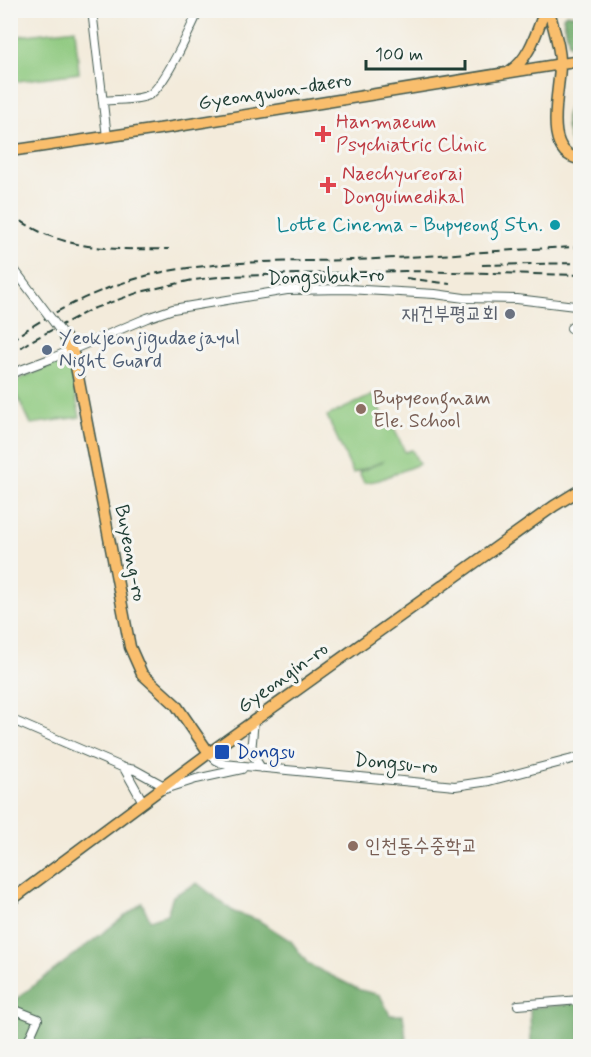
<svg xmlns="http://www.w3.org/2000/svg" width="591" height="1057" viewBox="0 0 591 1057" font-family="Mynerve,'Poor Story',sans-serif">
	<rect width="100%" height="100%" fill="#f6f6f2"/>
	<filter id="ink" filterUnits="userSpaceOnUse"><feTurbulence type="fractalNoise" baseFrequency=".0167" numOctaves="2"/><feDisplacementMap in="SourceGraphic" scale="12" xChannelSelector="R" yChannelSelector="G"/><feConvolveMatrix kernelMatrix="1 2 1 2 8 2 1 2 1" color-interpolation-filters="sRGB"/></filter>
	<filter id="wash" filterUnits="userSpaceOnUse"><feTurbulence type="fractalNoise" baseFrequency=".008" numOctaves="4" result="noise"/><feDisplacementMap in="SourceGraphic" scale="24" xChannelSelector="R" yChannelSelector="G"/><feGaussianBlur stdDeviation="1.35" result="paint"/><feColorMatrix in="noise" values="0 0 0 0 0 0 0 0 0 0 0 0 0 0 0 0 0 1.4 0 .05"/><feComposite in="paint" operator="in"/></filter>
	<g filter="url(#wash)">
		<rect width="100%" height="100%" fill="#f3ebdb"/>
		<!-- green -->
		<path fill="#8cc87d" stroke="#568258" stroke-width="1.5" d="M75,29L79,73L11,82V37Z
			M68,357L80,417L31,424L11,383Z
			M373,395L389,429L394,428L405,452L412,450L419,464L379,480L364,483L359,472L384,461L353,473L327,416Z"/>
		<!-- forest -->
		<path fill="#71ac6c" stroke="#487450" stroke-width="1.5" d="M566,14L580,16V47L576,48L569,44L563,17Z
			M573,97H576L580,112V115H572L573,136L576,137L577,140H580V149L574,148C568,140 563,119 568,110C571,105 572,103 573,97Z
			M197,883L234,912L258,920L291,941L308,964L360,990L380,995L390,1015H403L407,1046H11L10,998L15,1000L142,903L150,920L167,914L173,896Z
			M580,1003V1046H531L530,1008Z"/>
	</g>
	<g filter="url(#ink)">
		<g fill="none" stroke-linecap="round" stroke-linejoin="round">
			<defs>
				<path id="minor" d="M92,10L107,137
					M577,10L580,11
					M103,101C116,99 137,101 149,95C165,86 190,29 199,10
					M571,328L580,321
					M10,374L50,359L147,318L173,309L287,290L346,289L435,294L464,298L517,299L575,306L580,313
					M10,719L124,768L135,770L164,786
					M254,720L251,752L261,768
					M209,753L216,760L224,764L455,786L489,781L580,757
					M124,768L143,802
					M162,790L196,779L242,769
					M518,1005L580,1000
					M10,1008L38,1019L26,1046"/>
				<path id="major" d="M549,10C553,28 561,48 560,65C560,92 541,153 580,159
					M510,71C529,60 537,31 545,10
					M10,151L172,127L580,61
					M65,337L74,356L130,647L142,674L176,705L209,753
					M10,901L209,753L554,506L580,490"/>
			</defs>
			<!-- minor casing -->
			<use href="#minor" stroke="#3f574d" stroke-width="10"/>
			<!-- major casing -->
			<use href="#major" stroke="#3f574d" stroke-width="13"/>
			<!-- minor -->
			<use href="#minor" stroke="#fff" stroke-width="8"/>
			<!-- major -->
			<use href="#major" stroke="#f9be6d" stroke-width="10"/>
			<!-- rail -->
			<path stroke="#1f3d34" stroke-width="2" stroke-dasharray="9 4.5" stroke-linecap="butt" d="M10,213C58,251 111,250 169,249
				M482,265L580,263
				M406,278L450,284
				M10,341C55,309 109,283 163,272C226,260 290,262 353,260C429,257 505,249 580,247
				M10,355L29,342L92,309L140,292L193,280L228,276L405,271L580,275"/>
			<defs>
				<path id="minor-bridge" d="M10,264L65,337"/>
			</defs>
			<!-- minor-bridge casing -->
			<use href="#minor-bridge" stroke="#3f574d" stroke-width="10" stroke-linecap="butt"/>
			<!-- minor-bridge -->
			<use href="#minor-bridge" stroke="#fff" stroke-width="8"/>
		</g>
	</g>
	<!-- markers -->
	<g fill="#e0444e" stroke="#f6f6f2" stroke-width="2">
		<path d="M320 125h6v6h6v6h-6v6h-6v-6h-6v-6h6z"/>
		<path d="M325 176h6v6h6v6h-6v6h-6v-6h-6v-6h6z"/>
	</g>
	<circle fill="#0f9aa8" stroke="#f6f6f2" stroke-width="2" cx="555" cy="225" r="6"/>
	<circle fill="#6b7280" stroke="#f6f6f2" stroke-width="2" cx="510" cy="314" r="6"/>
	<circle fill="#5c6f8a" stroke="#f6f6f2" stroke-width="2" cx="47" cy="350" r="6"/>
	<g fill="#8d6e63" stroke="#f6f6f2" stroke-width="2">
		<circle cx="361" cy="409" r="6"/>
		<circle cx="353" cy="846" r="6"/>
	</g>
	<rect fill="#1a4fb4" stroke="#f6f6f2" stroke-width="2" x="214" y="744" width="16" height="16" rx="3"/>
	<g text-anchor="middle" dominant-baseline="central" stroke-width="6" stroke-linejoin="round" paint-order="stroke">
		<!-- street labels -->
		<g font-size="20" fill="#1f3d34" stroke="#f6f6f2">
			<text transform="translate(275 92) rotate(-9)">Gyeongwon-daero</text>
			<text transform="translate(326 277) rotate(-2)">Dongsubuk-ro</text>
			<text transform="translate(130 553) rotate(79)">Buyeong-ro</text>
			<text transform="translate(283 678) rotate(-36)">Gyeongin-ro</text>
			<text transform="translate(396 764) rotate(5)">Dongsu-ro</text>
		</g>
		<!-- health labels -->
		<g font-size="20" fill="#be3a42" stroke="#f6f6f2" text-anchor="start">
			<text x="336" y="122">Hanmaeum<tspan x="336" dy="23">Psychiatric Clinic</tspan></text>
			<text x="342" y="174">Naechyureorai<tspan x="342" dy="23">Donguimedikal</tspan></text>
		</g>
		<!-- culture labels -->
		<g font-size="20" fill="#0d838f" stroke="#f6f6f2" text-anchor="end">
			<text x="543" y="225">Lotte Cinema - Bupyeong Stn.</text>
		</g>
		<!-- worship labels -->
		<g font-size="20" fill="#5b616d" stroke="#f6f6f2" text-anchor="end">
			<text x="498" y="314">재건부평교회</text>
		</g>
		<!-- service labels -->
		<g font-size="20" fill="#4e5e75" stroke="#f6f6f2" text-anchor="start">
			<text x="59" y="338">Yeokjeonjigudaejayul<tspan x="59" dy="23">Night Guard</tspan></text>
		</g>
		<!-- education labels -->
		<g font-size="20" fill="#785e54" stroke="#f6f6f2" text-anchor="start">
			<text x="373" y="398">Bupyeongnam<tspan x="373" dy="23">Ele. School</tspan></text>
			<text x="365" y="846">인천동수중학교</text>
		</g>
		<!-- transit labels -->
		<g font-size="20" fill="#164399" stroke="#f6f6f2" text-anchor="start">
			<text x="236" y="752">Dongsu</text>
		</g>
	</g>
	<!-- margin -->
	<rect width="591" height="1057" fill="none" stroke="#f6f6f2" stroke-width="36"/>
	<!-- scale -->
	<path d="M366 60v9h99v-9" fill="none" stroke="#1f3d34" stroke-width="3"/>
	<text x="375" y="60" font-size="18" fill="#1f3d34" stroke="#f6f6f2" stroke-width="4.5" paint-order="stroke">100 m</text>
</svg>
